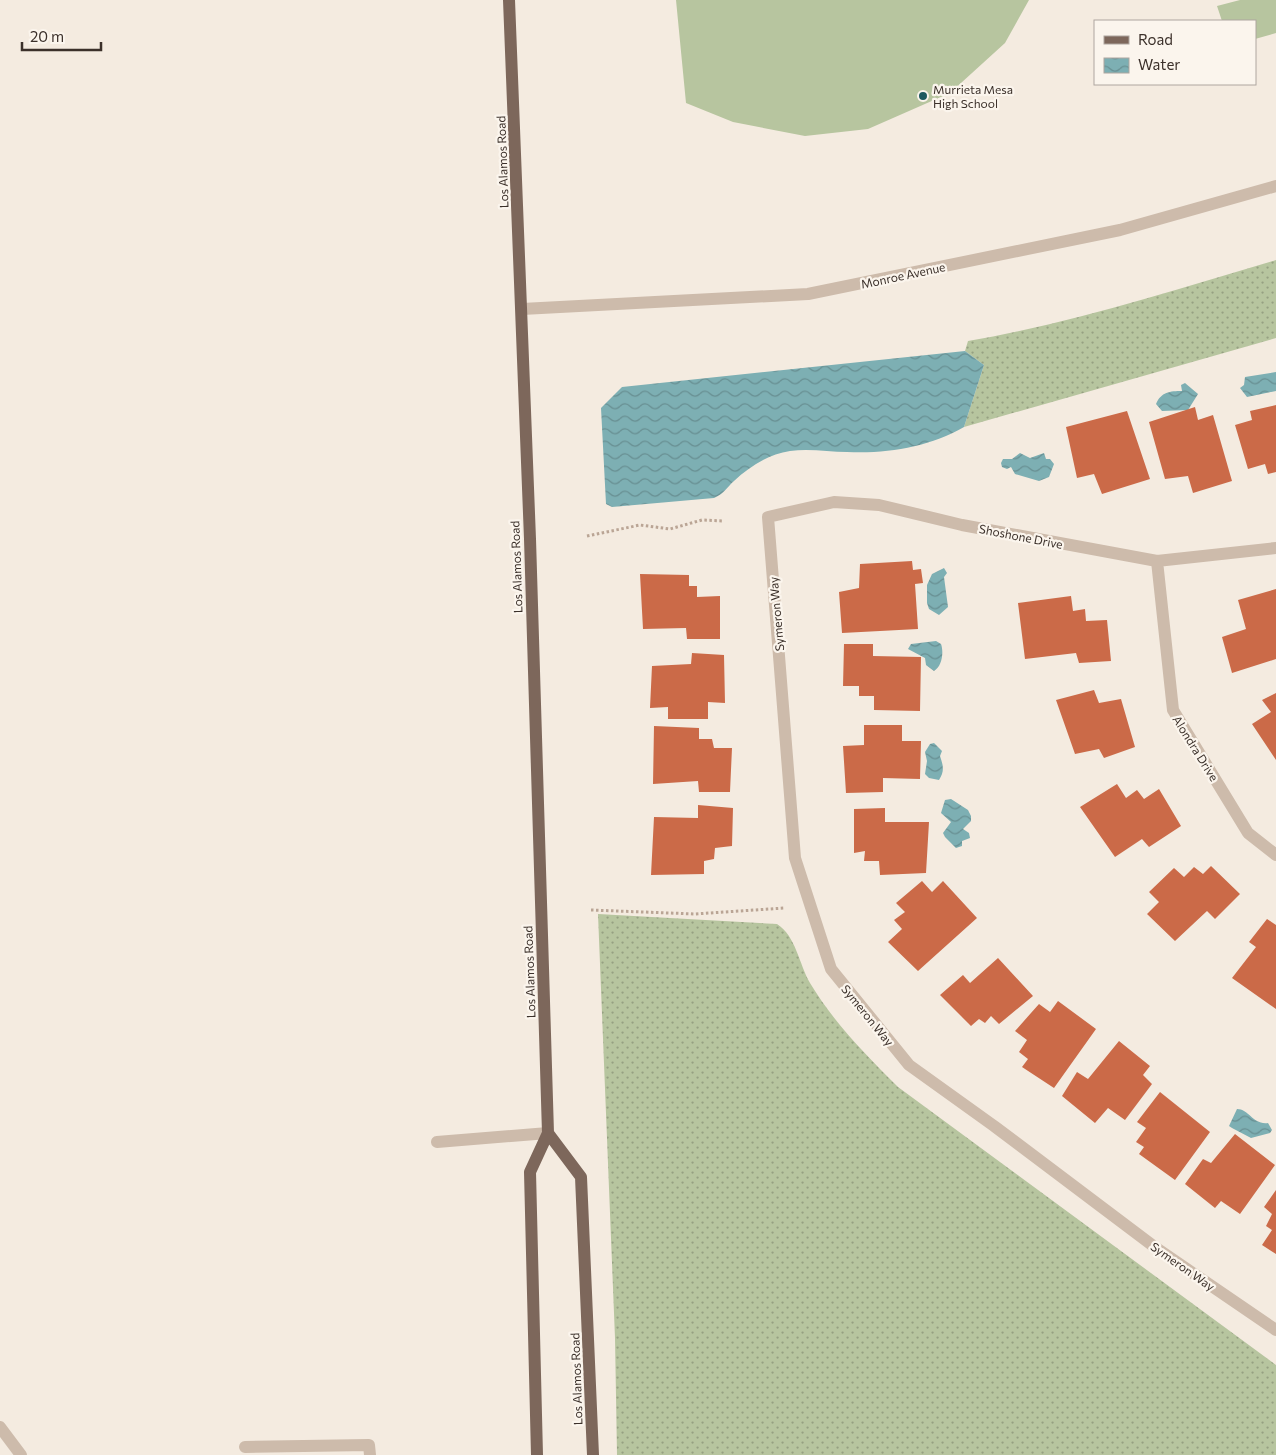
<svg xmlns="http://www.w3.org/2000/svg" width="1276" height="1455" viewBox="0 0 1276 1455" font-family="Commissioner,sans-serif">
	<defs>
		<pattern id="grass-dots" width="8" height="8" patternUnits="userSpaceOnUse" patternTransform="scale(1.25)"><rect width="8" height="8" fill="#b7c59f"/><path d="M2 2h.1M6 6h.1" fill="none" stroke="#96a082" stroke-width="1.8" stroke-linecap="round"/></pattern>
		<pattern id="water-waves" width="16" height="10" patternUnits="userSpaceOnUse" patternTransform="scale(1.25)"><rect width="16" height="10" fill="#7dafb3"/><path d="M0 5q4-4 8 0t8 0" fill="none" stroke="#688f92"/></pattern>
	</defs>
	<rect width="100%" height="100%" fill="#f4ebe0"/>
	<!-- grass -->
	<path fill="url(#grass-dots)" d="M1276,260V338L964,427L984,365L965,351L968,341C1072,323 1174,290 1276,260Z
		M598,914L777,924C796,936 799,964 810,983C834,1023 866,1055 898,1087L1276,1365V1455H617L615,1338Z"/>
	<!-- pitch -->
	<path fill="#b7c59f" d="M676,0H1029L1005,43L950,93L868,129L805,136L733,122L686,103Z
		M1240,0H1276V33L1255,39V21H1222L1217,6Z"/>
	<!-- water -->
	<path fill="url(#water-waves)" d="M965,351L984,365L964,427C929,447 888,454 847,452C829,452 809,448 790,451C769,454 750,466 734,481C727,487 724,494 714,498L612,507L606,504L601,408L622,387Z
		M1276,372V391L1247,397L1240,388L1244,385L1245,377Z
		M1185,383L1198,394L1188,410L1162,411L1156,404C1161,392 1170,391 1182,391L1181,385Z
		M1020,453L1030,458L1044,453L1046,459H1050L1054,464L1049,477L1039,481L1015,474L1011,467L1007,469L1002,467L1001,463L1003,459H1012Z
		M944,568L947,573L944,577L948,607L939,615L929,609L927,603V585L932,574Z
		M936,641L941,644C944,652 942,667 934,671L926,665L925,658L908,649L911,644Z
		M934,743L942,751L940,756C943,765 945,771 939,780L929,778L925,774L927,761L925,752L930,744Z
		M951,799L968,810L971,816V821L963,829L969,833L970,838L962,841V846L956,848L945,837L943,833L951,822L941,813L945,800Z
		M1237,1109C1249,1109 1253,1125 1268,1123L1272,1130L1270,1133L1251,1138L1232,1128L1229,1126Z"/>
	<!-- building -->
	<path fill="#cb6a48" d="M1276,405V472L1268,474L1265,464L1248,469L1235,425L1252,420L1250,411Z
		M1195,407L1198,420L1213,415L1232,481L1193,493L1188,476L1165,479L1149,422Z
		M1127,411L1150,479L1102,494L1094,474L1077,478L1066,427Z
		M912,561L913,570L921,569L923,583L915,584L918,629L842,633L839,592L859,588L860,564Z
		M640,574L689,575V586H697V597L720,596V639H687L686,628L643,629Z
		M1276,589V659L1232,673L1222,637L1246,629L1238,600Z
		M1071,596L1073,611L1085,609L1086,621L1107,620L1111,661L1079,663L1076,653L1025,659L1018,603Z
		M844,644H873V656L921,657L920,711L874,710V696H859V686H843Z
		M692,653L724,655L725,703L708,702V719H668V707L650,708L652,666L691,664Z
		M1094,690L1099,703L1121,699L1135,747L1104,758L1099,749L1075,754L1056,700Z
		M1276,693V760L1252,724L1271,712L1262,700Z
		M864,725H902V741H921L920,779L883,778V792L846,793L843,746L864,745Z
		M654,726L699,728V739H712L714,748H732L730,792H699L698,781L653,784Z
		M1117,784L1126,798L1137,790L1144,799L1159,789L1181,826L1149,847L1142,839L1115,857L1080,807Z
		M698,805L733,808L732,846L715,848L714,859L704,861V874L651,875L654,817L698,818Z
		M885,808V822H929L926,873L880,875L879,861H864L865,851L854,853V809Z
		M1211,866L1240,894L1215,919L1207,911L1175,941L1147,914L1159,902L1149,892L1174,868L1184,877L1194,867L1203,874Z
		M922,881L932,892L943,881L977,918L918,971L888,942L902,929L894,920L905,912L896,903Z
		M1267,919L1276,925V1009L1232,978L1256,947L1249,942Z
		M998,958L1033,996L999,1024L991,1016L985,1023L979,1019L971,1026L940,995L963,975L970,983Z
		M1058,1001L1096,1029L1054,1088L1022,1067L1028,1059L1019,1052L1027,1040L1015,1031L1039,1004L1050,1012Z
		M1119,1041L1150,1066L1143,1075L1152,1084L1125,1120L1108,1108L1095,1123L1062,1096L1077,1072L1088,1079Z
		M1160,1092L1210,1132L1175,1180L1139,1154L1144,1147L1136,1142L1146,1128L1137,1122Z
		M1235,1134L1275,1165L1240,1214L1221,1201L1215,1208L1185,1184L1203,1159L1211,1163Z
		M1276,1190V1254L1262,1245L1272,1230L1266,1226L1272,1214L1264,1207Z"/>
	<g fill="none" stroke-linecap="round" stroke-linejoin="round">
		<!-- path -->
		<path stroke="#baa595" stroke-width="3" stroke-dasharray="2.5 2.5" stroke-linecap="butt" d="M587,536L640,525L670,529L702,520L724,521
			M591,910L695,914L785,908"/>
		<!-- minor -->
		<path stroke="#cdbbab" stroke-width="12" d="M522,309L808,294L1120,230L1276,186
			M1276,548L1157,561L962,525L879,505L834,502L768,517L795,858L831,969L909,1065L994,1126L1156,1248L1276,1330
			M1157,561L1173,710L1248,833L1276,855
			M437,1142L548,1133
			M0,1427L21,1455
			M245,1447L369,1445L370,1455"/>
		<!-- major -->
		<path stroke="#7d675b" stroke-width="12" d="M509,0L530,539L548,1133L530,1172L537,1455
			M548,1133L581,1177L593,1455"/>
	</g>
	<!-- markers -->
	<circle fill="#1d595f" stroke="#fbf5ed" stroke-width="2" cx="923" cy="96" r="5"/>
	<g text-anchor="middle" dominant-baseline="central" stroke-width="4.5" stroke-linejoin="round" paint-order="stroke">
		<!-- poi labels -->
		<g font-size="12" fill="#3b302a" stroke="#fbf5ed" text-anchor="start">
			<text x="933" y="89">Murrieta Mesa<tspan x="933" dy="14">High School</tspan></text>
		</g>
		<!-- street labels -->
		<g font-size="12" fill="#3b302a" stroke="#fbf5ed">
			<text transform="translate(502 162) rotate(-92)">Los Alamos Road</text>
			<text transform="translate(903 275) rotate(-12)">Monroe Avenue</text>
			<text transform="translate(1021 536) rotate(11)">Shoshone Drive</text>
			<text transform="translate(516 567) rotate(-92)">Los Alamos Road</text>
			<text transform="translate(776 614) rotate(-95)">Symeron Way</text>
			<text transform="translate(1196 748) rotate(58)">Alondra Drive</text>
			<text transform="translate(529 972) rotate(-92)">Los Alamos Road</text>
			<text transform="translate(868 1015) rotate(51)">Symeron Way</text>
			<text transform="translate(1183 1266) rotate(35)">Symeron Way</text>
			<text transform="translate(576 1379) rotate(-92)">Los Alamos Road</text>
		</g>
	</g>
	<!-- legend -->
	<rect x="1094" y="20" width="162" height="65" fill="#fbf5ed" stroke="#aea69f"/>
	<rect x="1104" y="36" width="25" height="8" fill="#7d675b" stroke="#aea69f"/>
	<text x="1138" y="45" font-size="15" fill="#3b302a">Road</text>
	<rect x="1104" y="58" width="25" height="15" fill="url(#water-waves)" stroke="#aea69f"/>
	<text x="1138" y="70" font-size="15" fill="#3b302a">Water</text>
	<!-- scale -->
	<path d="M22 42v8h79v-8" fill="none" stroke="#3b302a" stroke-width="2.5"/>
	<text x="30" y="42" font-size="15" fill="#3b302a" stroke="#fbf5ed" stroke-width="4" paint-order="stroke">20 m</text>
</svg>
